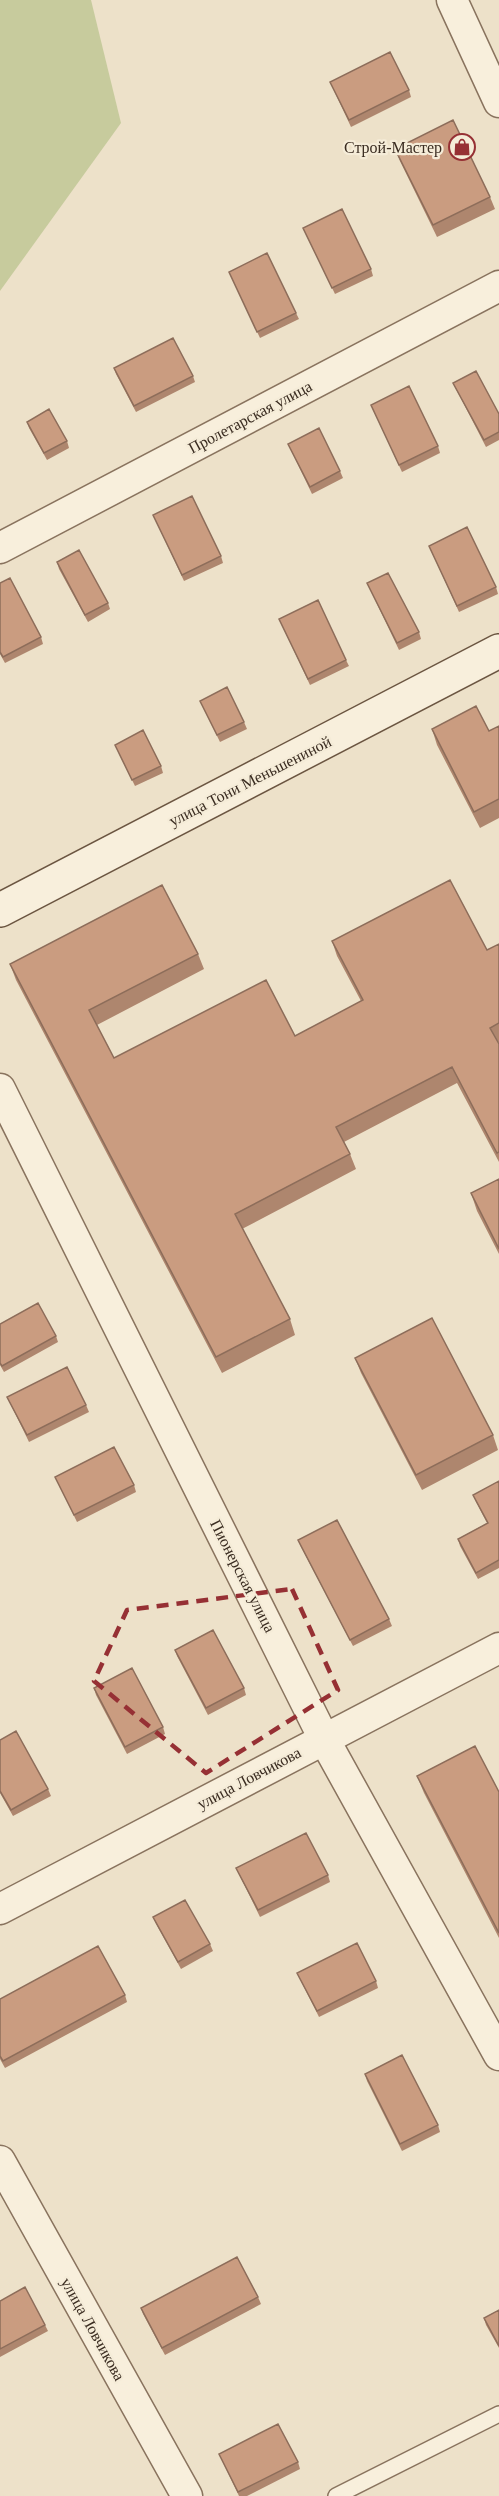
<svg xmlns="http://www.w3.org/2000/svg" width="499" height="2496" viewBox="0 0 499 2496" font-family="Georgia,serif">
	<rect width="100%" height="100%" fill="#ede1c9"/>
	<!-- green -->
	<path fill="#c7cb9d" d="M0,0H91L121,123L0,291Z"/>
	<g fill="none" stroke-linecap="round" stroke-linejoin="round">
		<defs>
			<path id="lane" d="M336,2496L499,2414"/>
			<path id="street" d="M452,0L499,102
				M0,548L499,286
				M0,1089L324,1739L499,2055
				M0,1909L499,1648
				M0,2161L187,2496"/>
			<path id="secondary" d="M0,910L499,651"/>
		</defs>
		<!-- lane casing -->
		<use href="#lane" stroke="#89735e" stroke-width="18"/>
		<!-- street casing -->
		<use href="#street" stroke="#89735e" stroke-width="33"/>
		<!-- secondary casing -->
		<use href="#secondary" stroke="#6b5541" stroke-width="36"/>
		<!-- lane -->
		<use href="#lane" stroke="#f8efdc" stroke-width="15"/>
		<!-- street -->
		<use href="#street" stroke="#f8efdc" stroke-width="30"/>
		<!-- secondary -->
		<use href="#secondary" stroke="#f8efdc" stroke-width="33"/>
	</g>
	<!-- wall -->
	<path fill="#ae866e" d="M330,82L409,90L411,97L351,127Z
		M395,149L490,197L495,209L437,237L400,161Z
		M303,228L371,269L373,276L335,294Z
		M229,272L296,313L299,319L260,338Z
		M114,368L193,376L195,382L136,412L116,374Z
		M453,383L499,414V440L486,447L456,389Z
		M371,405L438,446L440,453L402,472Z
		M27,422L67,441L69,448L47,460L29,428Z
		M288,444L340,471L343,478L312,494Z
		M153,515L221,556L223,563L184,581Z
		M429,546L496,587L498,594L459,612Z
		M57,562L108,603L110,609L88,622L59,569Z
		M0,583L41,637L43,644L5,663L0,654Z
		M367,583L419,632L421,639L399,650Z
		M279,619L346,660L349,666L310,685Z
		M200,701L244,722L247,729L220,742Z
		M499,726V818L480,828L437,745L432,729L489,731Z
		M115,745L161,766L163,773L135,786Z
		M332,941L487,950L499,944V1042H498L499,1044V1162L457,1083L344,1142L350,1154L356,1169L242,1229L290,1319L295,1335L222,1373L16,980L10,964L198,954L204,969L97,1025L114,1058L295,1036L361,1001L337,956Z
		M499,1179V1254L477,1211L471,1193Z
		M0,1324L56,1336L58,1342L4,1372L0,1365Z
		M355,1358L493,1435L498,1450L422,1490L361,1373Z
		M7,1397L86,1405L89,1412L29,1442L10,1403Z
		M55,1477L134,1485L136,1492L77,1522Z
		M499,1481V1568L478,1579L460,1546L458,1539L487,1523L476,1502L473,1495Z
		M298,1540L389,1619L392,1626L353,1646L301,1547Z
		M175,1650L244,1688L246,1695L208,1715L177,1656Z
		M94,1688L163,1727L165,1734L127,1754L96,1695Z
		M0,1740L48,1789L51,1796L13,1816L0,1793Z
		M417,1776L499,1792V1938L424,1793Z
		M236,1868L328,1875L330,1882L260,1917Z
		M153,1917L210,1944L213,1951L181,1969L156,1924Z
		M297,1973L376,1981L378,1988L319,2017Z
		M125,1995L127,2002L5,2068L0,2059V1999Z
		M365,2074L438,2125L440,2132L402,2151L367,2081Z
		M258,2297L261,2304L165,2355L143,2314L141,2308Z
		M0,2301L45,2325L48,2331L0,2357Z
		M499,2310V2348L486,2325L484,2318Z
		M219,2454L298,2462L300,2469L247,2496H239Z"/>
	<!-- building -->
	<path fill="#ca9c80" stroke="#8d6d5a" stroke-width="1.5" d="M390,52L409,90L349,120L330,82Z
		M453,120L490,197L433,225L395,149Z
		M342,209L371,269L332,288L303,228Z
		M267,253L296,313L257,332L229,272Z
		M173,338L193,376L134,406L114,368Z
		M476,371L499,414V432L484,440L453,383Z
		M409,386L438,446L399,465L371,405Z
		M49,409L67,441L44,453L27,422Z
		M319,428L340,471L310,487L288,444Z
		M192,496L221,556L182,575L153,515Z
		M467,527L496,587L457,606L429,546Z
		M79,550L108,603L85,615L57,562Z
		M388,573L419,632L397,643L367,583Z
		M10,578L41,637L3,657L0,652V583Z
		M318,600L346,660L308,679L279,619Z
		M227,687L244,722L217,735L200,701Z
		M476,706L489,731L499,726V799L474,812L432,729Z
		M143,730L161,766L132,780L115,745Z
		M450,880L487,950L499,944V1023L490,1028L499,1044V1152L497,1153L452,1067L336,1127L350,1154L235,1214L290,1319L216,1357L10,964L162,885L198,954L89,1010L114,1058L266,980L295,1036L363,1000L332,941Z
		M499,1179V1249L471,1193Z
		M38,1303L56,1336L2,1366L0,1363V1324Z
		M432,1318L493,1435L416,1475L355,1358Z
		M67,1367L86,1405L27,1435L7,1397Z
		M114,1447L134,1485L74,1515L55,1477Z
		M499,1481V1560L476,1573L458,1539L488,1523L473,1495Z
		M337,1520L389,1619L350,1640L298,1540Z
		M213,1630L244,1688L206,1708L175,1650Z
		M132,1668L163,1727L125,1747L94,1688Z
		M16,1731L48,1789L11,1810L0,1791V1740Z
		M475,1746L499,1792V1933L417,1776Z
		M306,1833L328,1875L258,1910L236,1868Z
		M185,1900L210,1944L178,1962L153,1917Z
		M357,1943L376,1981L317,2011L297,1973Z
		M98,1946L125,1995L3,2061L0,2056V1999Z
		M402,2055L438,2125L400,2144L365,2074Z
		M237,2257L258,2297L162,2348L141,2308Z
		M25,2287L45,2325L0,2349V2301Z
		M499,2310V2346L484,2318Z
		M278,2424L298,2462L238,2492L219,2454Z"/>
	<!-- marked area -->
	<path fill="none" stroke="#963034" stroke-width="4.5" stroke-dasharray="12 8" stroke-linejoin="round" d="M292,1589L338,1690L206,1773L94,1681L127,1610Z"/>
	<!-- icons -->
	<defs>
		<symbol id="shop-ring" viewBox="-11 -11 22 22"><circle r="9.5" fill="#f5ecd8" stroke="#963034" stroke-width="1.5"/><path d="M-5-2.5h2.3a2.7 3.5 0 0 1 5.4 0H5L5.5 6h-11ZM-1.5-2.5h3a1.5 2.3 0 0 0-3 0Z" fill="#963034"/></symbol>
	</defs>
	<g fill-rule="evenodd">
		<use href="#shop-ring" x="447" y="132" width="30" height="30"/>
	</g>
	<g text-anchor="middle" dominant-baseline="central" stroke-width="4.5" stroke-linejoin="round" paint-order="stroke">
		<!-- poi labels -->
		<g font-size="16" fill="#3a2c21" stroke="#f5ecd8" text-anchor="end">
			<text x="442" y="147">Строй-Мастер</text>
		</g>
		<!-- street labels -->
		<g font-size="16" fill="#3a2c21" stroke="#f5ecd8">
			<text transform="translate(250 417) rotate(-28)">Пролетарская улица</text>
			<text transform="translate(250 781) rotate(-27)">улица Тони Меньшениной</text>
			<text transform="translate(243 1576) rotate(63)">Пионерская улица</text>
			<text transform="translate(249 1778) rotate(-28)">улица Ловчикова</text>
			<text transform="translate(93 2329) rotate(61)">улица Ловчикова</text>
		</g>
	</g>
</svg>
